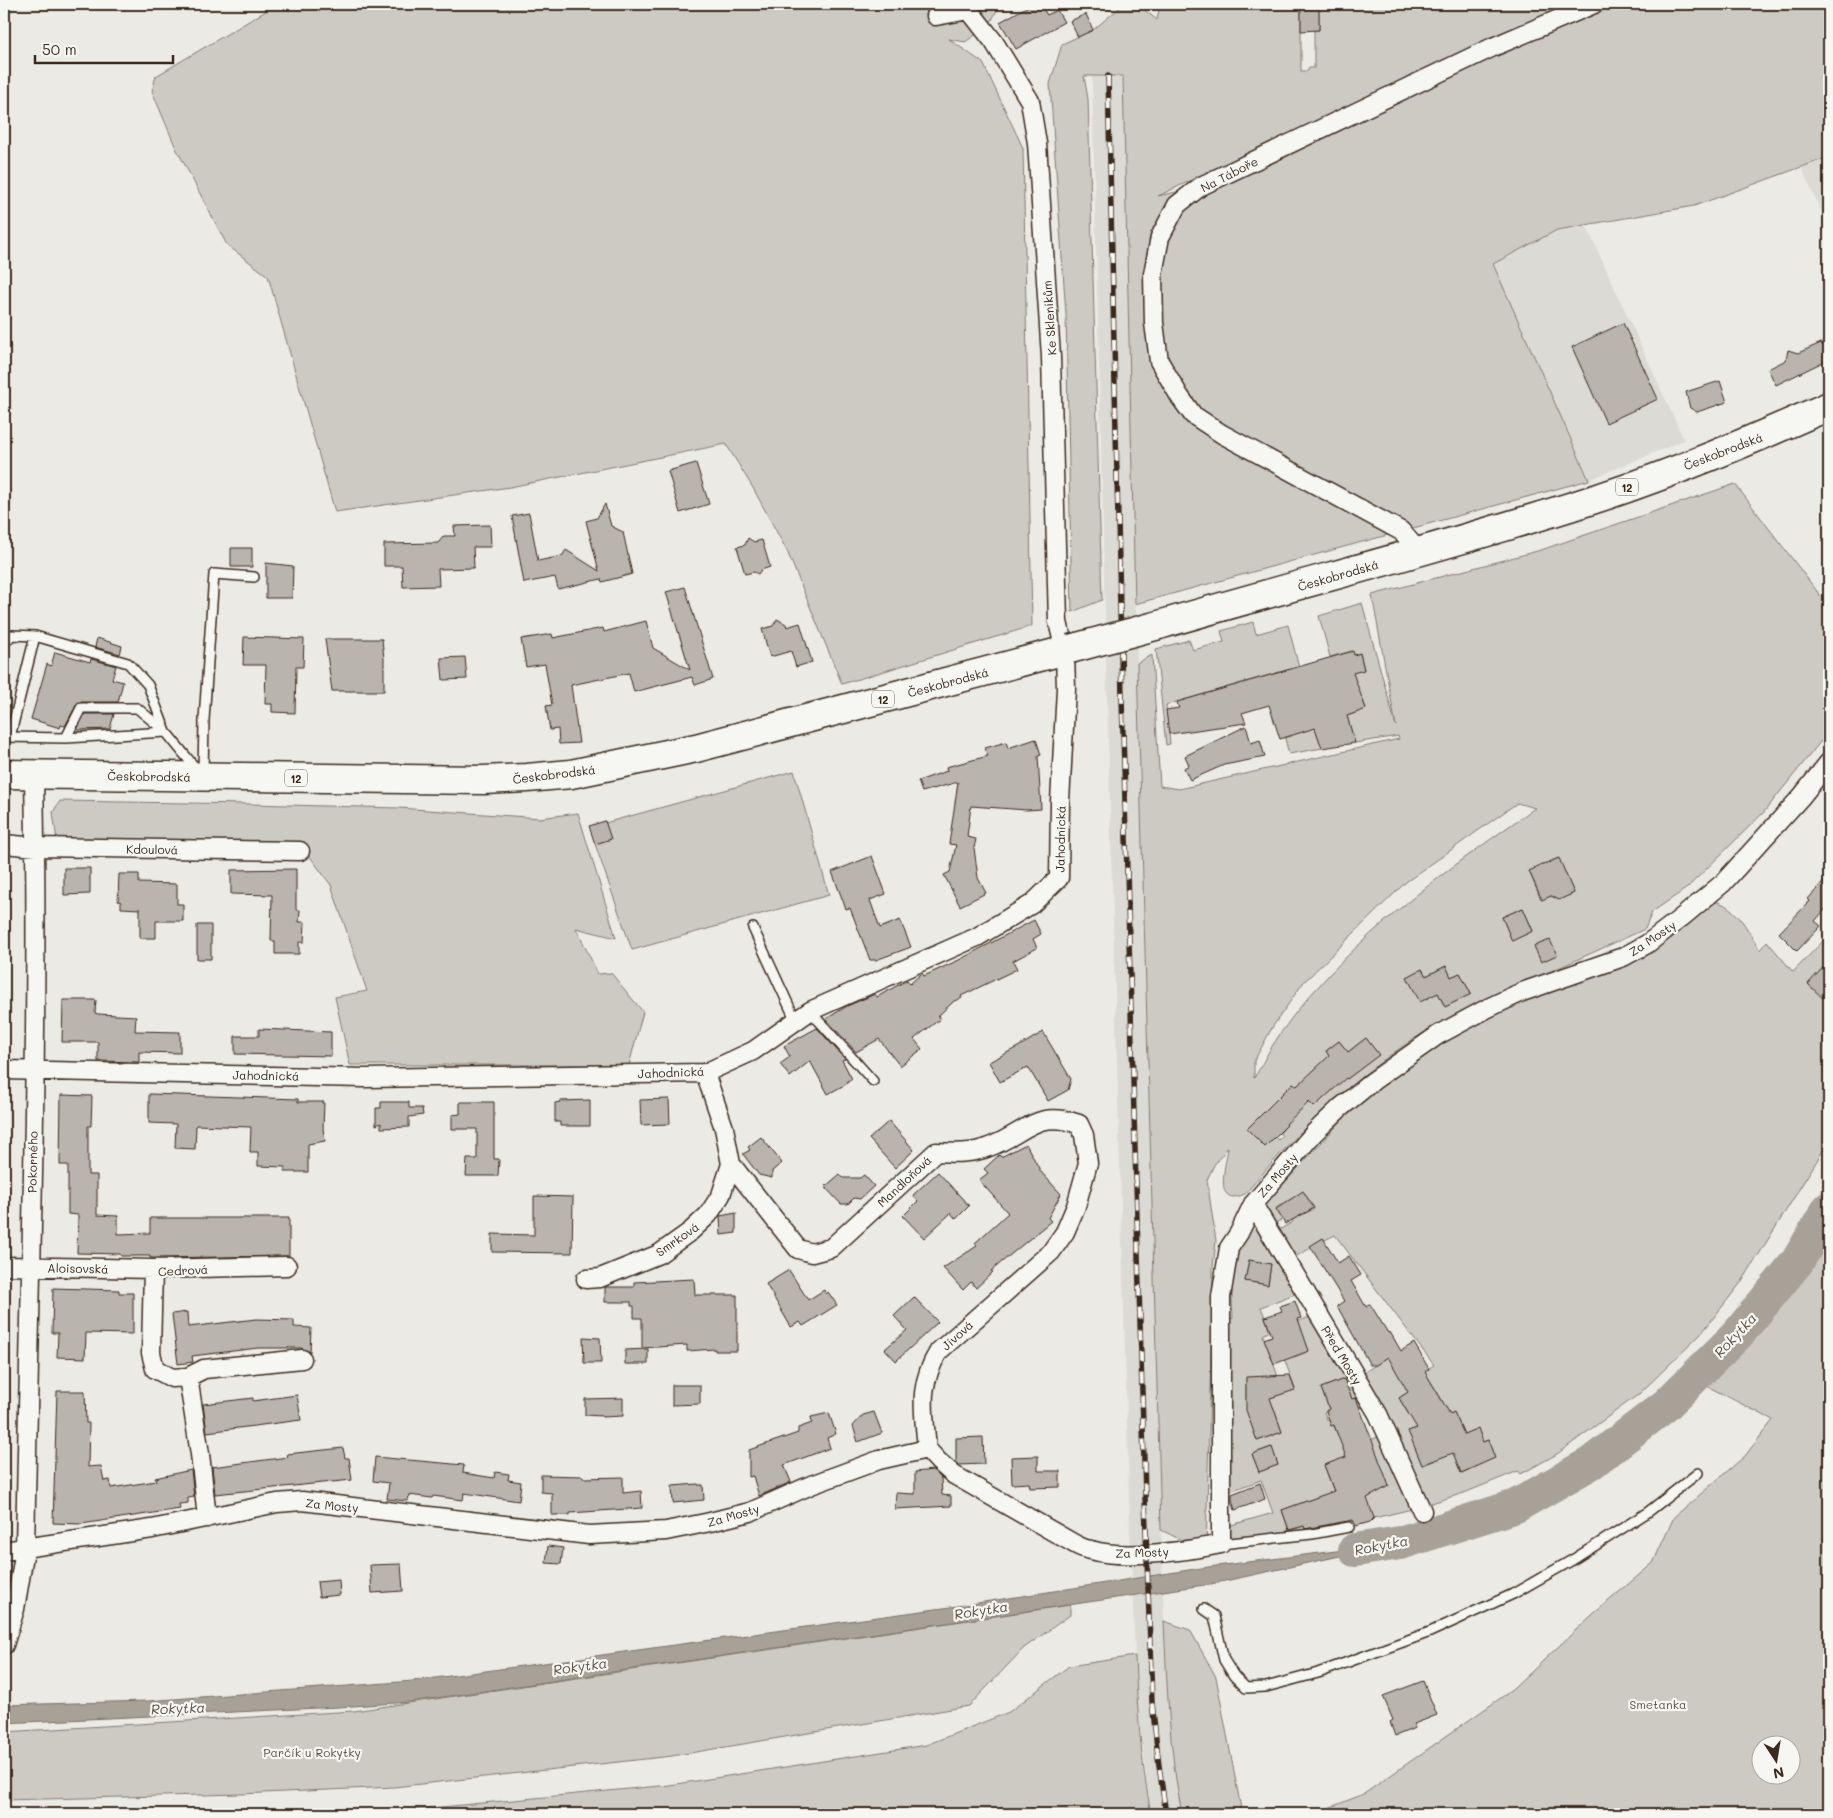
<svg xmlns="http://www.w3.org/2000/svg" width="1833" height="1818" viewBox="0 0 1833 1818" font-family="Mali,sans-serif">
	<rect width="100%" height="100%" fill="#ebeae5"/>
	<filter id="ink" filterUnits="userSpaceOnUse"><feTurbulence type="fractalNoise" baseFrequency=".02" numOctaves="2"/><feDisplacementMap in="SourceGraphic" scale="10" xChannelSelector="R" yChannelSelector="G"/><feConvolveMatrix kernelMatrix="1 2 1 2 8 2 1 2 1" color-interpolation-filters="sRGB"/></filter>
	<g filter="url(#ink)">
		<!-- built -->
		<path fill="#dcdad4" d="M1123,75L1137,663L1161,1530L1165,1655L1174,1764L1182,1814H1151L1150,1808L1137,1703L1130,1531L1107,698L1092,76Z
			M1829,157V228L1801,167Z
			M1586,225L1684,440L1589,480L1493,264L1557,230Z"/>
		<!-- green -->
		<path fill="#cdcac4" stroke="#847a71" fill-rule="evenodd" d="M274,4H1000L989,26L965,42L949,39L983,63L1023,148L1032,626L842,684L787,551L753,488L726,444L510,487L335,512L268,276L227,245L176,148L152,91L156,76L266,11Z
			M1124,4H1137L1157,20L1160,4H1590L1437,64L1158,196L1181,191L1602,4H1829V157L1694,206L1557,230L1493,264L1589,480L1135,604L1123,76H1084L1088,99L1102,600L1072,612L1066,314L1050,84L1062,44L1093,30ZM1319,8V30H1314V68H1308V71H1301V9Z
			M1735,484L1829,607V731L1764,812L1687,888L1652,912L1645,929C1608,946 1571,962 1534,979C1498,995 1462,1010 1428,1030C1355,1075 1300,1129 1245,1194C1211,1209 1227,1162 1228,1147L1214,1165L1207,1180L1216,1241L1213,1267L1206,1552L1161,1530L1137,663L1152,655L1160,786L1179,789L1399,739L1398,736L1355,743L1344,706L1350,715L1366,709L1363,699L1359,700L1352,673L1364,669L1360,653L1354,655L1352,651L1330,657L1319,616L1362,603L1396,726L1372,595L1541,550ZM1517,803L1535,808C1458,862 1380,917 1317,988C1300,1006 1284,1027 1271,1048C1265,1058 1260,1069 1254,1078V1061L1273,1026L1303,983L1406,882ZM1558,858L1574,893L1559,899L1551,896L1541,900L1529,871ZM1523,908L1533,931L1512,940L1502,917ZM1446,966L1451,977L1460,973L1471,994L1445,1007L1438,993L1408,977L1422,969L1426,976ZM1366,1038L1378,1055L1347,1079L1326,1051L1339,1041L1348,1052ZM1293,1083L1297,1086L1330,1092L1314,1107L1309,1102L1301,1109L1285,1091ZM1269,1107L1287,1125L1280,1133L1282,1136L1278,1140L1275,1137L1265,1147L1247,1129Z
			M1253,622L1256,634L1288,625L1313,722L1322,748L1289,754L1276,704L1298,698L1290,669L1166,705L1170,744L1166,745L1156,649L1189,640L1193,650L1224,642L1221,631Z
			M794,771L829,895L632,950L595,844L611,839L605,823Z
			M60,801L251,804L399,808L540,818L578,813L616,938L576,928L598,974L611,973L643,1012L629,1065H350L335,997L367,991L331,885L299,842L57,841L53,812Z
			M1718,902C1739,909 1749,933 1760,950L1767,941L1793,972L1829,935V1141L1743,1280L1700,1335L1639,1394L1557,1454L1521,1474L1518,1471L1464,1493L1425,1505L1360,1375L1396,1352L1409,1381L1434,1365L1335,1235L1325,1240L1323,1238L1311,1248L1291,1259L1262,1207L1357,1104L1458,1029L1505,1004L1566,983L1709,904ZM1303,1192L1314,1209L1292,1220L1293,1222L1277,1231L1274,1224L1283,1219L1276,1208ZM1429,1379L1442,1400L1426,1410L1423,1406L1409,1415L1399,1398ZM1454,1412L1464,1434L1478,1429L1483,1442L1488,1440L1477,1466L1462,1473L1439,1419ZM1431,1422V1453L1434,1461L1422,1465L1409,1431Z
			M1255,1216L1300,1292L1261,1307L1270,1331L1263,1335L1272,1360L1292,1353L1294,1357L1309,1351L1297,1322L1315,1315L1367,1406L1359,1409L1356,1398L1352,1399L1344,1379L1321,1388L1329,1409L1324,1412L1327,1420H1329C1337,1428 1338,1439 1345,1449L1381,1436L1412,1509L1374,1518L1228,1542V1526L1273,1513L1261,1480L1227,1492V1320L1233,1318C1232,1294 1229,1266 1239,1244C1244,1234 1250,1225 1255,1216ZM1249,1260L1271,1264L1268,1285L1245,1281ZM1284,1358L1295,1389L1264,1400L1246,1401V1378L1259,1377L1282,1389L1273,1362ZM1273,1406L1282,1432L1257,1441ZM1271,1447L1278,1465L1259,1472L1252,1454ZM1324,1465L1362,1485L1335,1495ZM1320,1496L1305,1529L1304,1526L1289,1531L1282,1510Z
			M1829,1224V1814H1313L1364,1794L1512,1690L1591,1616L1653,1563L1674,1517L1745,1456L1773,1420L1701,1383L1740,1344L1806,1262ZM1760,1746H1790V1776H1760Z
			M1070,1605V1615L1024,1648L969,1706L672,1756L394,1787L241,1794L4,1800V1732L354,1711Z
			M1164,1621L1190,1630L1216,1677L1242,1814H1182C1169,1751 1167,1685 1164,1621Z
			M1135,1656C1137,1709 1141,1762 1151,1814H389V1812L670,1785L926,1745L1009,1712L1069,1666Z"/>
		<!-- water -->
		<path fill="#a8a198" stroke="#7c7167" d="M1400,1543L1211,1584L409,1702L339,1707L4,1723V1705L147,1701L413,1681L958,1606L1208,1567Z"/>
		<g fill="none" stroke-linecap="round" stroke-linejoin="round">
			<!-- river -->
			<path stroke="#a8a198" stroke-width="34" d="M1355,1550L1400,1543L1516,1506L1591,1463L1666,1405L1737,1335L1797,1262L1829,1208"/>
		</g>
		<!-- building -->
		<path fill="#bab4ae" stroke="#3b2a1e" d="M1032,4H1040L1047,15L1057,10L1064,22L1016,49L1000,22Z
			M1319,8V30L1301,31V9Z
			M1086,14L1093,30L1078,37L1070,21Z
			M1623,323L1658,399L1606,423L1572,347Z
			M1821,343L1822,345L1829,344V359L1776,385L1768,369L1786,360L1788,350L1798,353Z
			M1720,381L1727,402L1697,412L1690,408L1686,392Z
			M696,463L709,504L680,513L668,471Z
			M605,504L611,526L623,532L632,574L602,582L601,579L558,589L555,577L524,583L512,516L529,513L538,561L562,556L566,550L599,571L586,521L597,518Z
			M490,525L491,547H473L474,568L438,569L439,586L403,587L402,566H384V544L438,543L444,536H455L454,526Z
			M748,538L754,542L762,540L770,567L761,570L758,574L754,572L745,574L737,547L745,545Z
			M231,548H252V567H231Z
			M266,563L293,566L292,598H266Z
			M685,587L713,679L695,685L692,677L634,692L629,673L571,685L579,743L559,744L558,729L550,730L546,706L552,705L545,664L526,667L521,639L552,634L553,638L603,628L604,632L646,621L653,648L690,670L666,592Z
			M777,619L786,624L787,627L800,623L812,662L796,667L791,651L770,657L762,629L773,626Z
			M244,637L304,639L303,667H296L295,713L272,712V704H265L266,665H243Z
			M97,638L122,646L120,654L95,647Z
			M325,639H382L384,659V691H332Z
			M1353,651L1354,655L1360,653L1364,670L1353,673L1366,709L1347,716L1355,743L1322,748L1315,728L1280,739L1269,705L1242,713L1246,723L1169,734L1166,710L1179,708L1177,702Z
			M55,652L90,662L91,659L116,666L112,679L123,682L118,702H78L65,726L61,725L60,728L31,719L47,664L51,666Z
			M465,657L467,679L443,680L441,658Z
			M85,714H114L110,729L77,730Z
			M1246,726L1251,743L1260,740L1265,757L1224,765L1190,780L1184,768L1189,765L1185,756Z
			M1036,739L1041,755L1038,756L1041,809L1027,810L971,806L967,837L976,839L974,848L978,878L986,893L960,906L944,875L950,872L956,845L949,844L958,782L922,792L918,781L947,771L946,767L988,756L985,748L1006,742L1008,748Z
			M605,821L611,839L595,844L589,826Z
			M872,856L886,894L870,900L880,928L900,920L911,947L876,960H870L850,908L846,909L832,872Z
			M1559,858L1574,893L1559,900L1551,896L1542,900L1529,871Z
			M64,868H90V894L64,895Z
			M296,869V910H300L299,922H305L304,942H299V954H275V941H271L272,895L231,894V870Z
			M119,874H139V883L177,884V904H183V921H156V938H140V909L121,908V902L118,901Z
			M1829,876V905L1815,921L1821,926L1797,951L1779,933L1810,901L1808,899Z
			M1523,908L1533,931L1512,941L1502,917Z
			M1034,920L1041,934L1033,939L1037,948L1013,961L1017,969L961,996L962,998L954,1001L938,1016L940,1019L914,1039L922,1049L900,1066L879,1039L856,1052L826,1019L847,1006L875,994L877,997L907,980L910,984L922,973L924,976L959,960Z
			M197,925H211V959H197Z
			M1550,940L1557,955L1541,962L1534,946Z
			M1829,961V1004L1808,984Z
			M1446,966L1451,977L1460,973L1471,994L1445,1007L1438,993L1420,1002L1407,977L1422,969L1426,976Z
			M63,1000H96L95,1013L98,1014L136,1016L135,1031L180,1032V1053L139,1052V1062L98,1061V1042H62Z
			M817,1028L845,1059L842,1060L852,1079L847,1081L848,1083L828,1094L810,1061L790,1077L780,1064L790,1057L784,1046Z
			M259,1029L331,1032V1056L235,1054V1036H259Z
			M1043,1032L1071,1079L1068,1090L1048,1101L1028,1067L1000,1082L989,1062L1018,1047Z
			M1366,1038L1379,1055L1347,1079L1346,1078L1314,1107L1309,1102L1286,1124L1287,1125L1265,1147L1247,1129L1293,1083L1297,1086L1329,1056L1326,1051L1339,1041L1348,1052Z
			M149,1094L298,1099V1102H324L323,1129L325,1141L308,1144V1172H285V1167L258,1166V1152H250L251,1127L196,1125L195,1149L175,1148L176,1124L149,1123Z
			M61,1095L92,1096L91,1126H88V1175H97V1215L118,1216V1234L150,1233V1218H289V1256L153,1258H150V1256H121L120,1254L77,1253L78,1215L68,1214V1165H60Z
			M669,1099L670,1124L641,1125L640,1100Z
			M590,1100V1126H560V1122H555V1103L560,1102V1101Z
			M381,1102H409V1108H422L423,1115L409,1117V1127L381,1128V1123L376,1125V1108H381Z
			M460,1102H494V1159H499L498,1176H466L467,1159H477V1129H452V1115L460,1114Z
			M889,1121L914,1150L895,1168L869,1139Z
			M761,1137L782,1163L772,1171V1178L759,1175L743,1154L750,1150L748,1147Z
			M1026,1144L1041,1172L1061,1194L1048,1218L1051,1221L991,1271L993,1272L976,1288L971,1282L963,1290L943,1268L977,1246L975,1243L1008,1213L979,1180L988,1173L984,1169L999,1155L1001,1157Z
			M938,1172L969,1206L956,1219L951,1213L924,1238L903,1216L918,1201L913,1195Z
			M840,1174L843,1178H860L864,1175L874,1186L860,1199L854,1198L848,1204H841L825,1187Z
			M1303,1191L1314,1208L1285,1224L1276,1209Z
			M534,1196L573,1197L572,1253L492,1252V1234L534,1235Z
			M736,1213V1233L721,1235L720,1216Z
			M1323,1238L1338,1263L1349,1256L1361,1275L1351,1281L1366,1307L1370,1304L1388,1333L1390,1332L1401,1351L1414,1343L1429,1369L1425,1372L1450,1414L1454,1412L1464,1434L1478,1428L1483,1442L1488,1440L1495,1458L1461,1473L1453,1453L1422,1465L1408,1431L1417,1428L1399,1398L1408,1392L1388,1357L1376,1365H1370L1337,1306L1344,1301L1310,1246Z
			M1249,1260L1271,1264L1268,1285L1245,1281Z
			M789,1270L808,1300L824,1290L826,1294L828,1292L837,1305L803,1326L800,1322L791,1327L766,1284Z
			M694,1279L695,1295H737V1351H715V1349L687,1351V1345L642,1348V1318H634V1306H631V1302H605V1287H634V1282Z
			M53,1288L119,1290V1293H133V1334L86,1333L85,1358L57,1357L58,1333H52Z
			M914,1297L938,1322L896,1361L885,1349L907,1330L894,1316Z
			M1295,1301L1301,1318L1298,1319L1309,1351L1274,1364L1264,1339L1272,1336L1265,1317L1282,1311L1280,1306Z
			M187,1312L188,1327L256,1319L294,1320V1327L311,1328L310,1352L301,1348H258L192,1356L193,1362L178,1364L172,1314Z
			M583,1337L600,1338L601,1363H584Z
			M648,1349V1364H625V1350Z
			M1290,1375L1295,1390L1270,1398L1282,1432L1257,1441L1246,1410V1377Z
			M1344,1379L1352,1399L1356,1398L1389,1486L1367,1498L1374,1518L1370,1522L1356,1526L1353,1520L1348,1521L1310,1528L1305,1529L1304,1526L1289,1530L1282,1510L1334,1491L1324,1465L1346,1457L1334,1425L1331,1426L1326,1411L1329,1409L1321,1388Z
			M672,1385H700V1404L672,1405Z
			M57,1391H85L86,1423H89L88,1467L101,1466L104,1481L110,1480L111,1488L156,1481L155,1478L191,1470L194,1497L188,1498V1503L179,1504L180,1509L81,1524L53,1523Z
			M297,1395L301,1420L207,1432L203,1404L253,1398V1401Z
			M623,1398V1416L602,1417V1416L585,1415V1399Z
			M874,1412L882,1433L858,1442L853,1426L863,1415Z
			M829,1413L836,1434L827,1438L830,1448L784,1465L791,1482L759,1496L753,1476L749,1477V1450L798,1433V1428L812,1423L811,1417Z
			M983,1437L984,1464L958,1465L956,1463V1438Z
			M1272,1447L1278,1465L1259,1472L1252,1454Z
			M343,1448L345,1458H349L352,1480L215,1494L212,1467L288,1457L287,1454Z
			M1038,1456V1471H1060V1487L1030,1488L1029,1483L1012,1484L1011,1457Z
			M375,1457L464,1465L463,1473L494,1478L495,1472L509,1474L508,1480L521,1482L519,1501L464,1493L463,1500L433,1496L432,1498L409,1495L408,1501L387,1499L389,1483L373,1481Z
			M933,1470L941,1478L942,1495L951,1496V1506L895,1509L896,1493L915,1494V1472Z
			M541,1475L583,1476V1478L623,1477V1493L641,1491L642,1508L570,1513V1515H552V1493L541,1492Z
			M1260,1483L1265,1499L1235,1510L1232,1500V1494Z
			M698,1484V1485H703L704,1500L673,1503L672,1486Z
			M548,1546L563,1548L561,1564L546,1563Z
			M401,1564L403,1591L372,1593L370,1565Z
			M339,1580L340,1595L319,1597L317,1582Z
			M1423,1681L1437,1715L1414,1724L1415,1728L1395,1736L1390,1722L1393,1720L1383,1696Z"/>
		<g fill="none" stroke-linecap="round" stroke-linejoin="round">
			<defs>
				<path id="service" d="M4,643L12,635L35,636L128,663L148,685L166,732L66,738L4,737
					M10,737L35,636
					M66,738L81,708H137L166,732L198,771
					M203,774L204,720L214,574L254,577
					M753,928L796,1021
					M810,1011L873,1081
					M1221,1544L1312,1534L1349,1527
					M1204,1609L1214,1616L1224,1660L1234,1676L1246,1688L1266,1687L1318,1673L1430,1632L1513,1594L1574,1559L1648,1512L1698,1473"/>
				<path id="minor" d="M1420,553L1401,531L1222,434L1193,415L1180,397L1159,361L1154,323L1153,274L1160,237L1177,205L1201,186L1493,47L1594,4
					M4,844L36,847L300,851
					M4,1070L365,1078L705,1073L753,1051L810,1011L977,937L1032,904L1059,878L1060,802L1066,689L1065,651L1058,622L1051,357L1037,143L1030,101L994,42L969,10L936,16
					M731,1164L798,1249L812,1253L831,1248L936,1152C954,1153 972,1154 989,1147C1027,1133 1035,1109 1079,1124L1084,1135L1088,1163L1076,1206L1065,1232L1051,1252L939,1351C917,1387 924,1410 927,1449
					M1253,1204L1378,1414L1422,1511
					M4,1266L153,1269L287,1266
					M153,1269L151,1353L155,1369L172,1378L188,1377L200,1454L207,1518
					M586,1279L600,1278L659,1254L691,1231L708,1215L721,1195L731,1164L724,1128L705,1073
					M188,1377L204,1369L302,1359
					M927,1449L939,1462L954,1475L1073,1543C1078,1546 1084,1549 1091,1550C1123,1560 1188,1551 1221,1544V1297L1229,1248L1239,1233L1253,1204L1314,1133L1340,1108L1373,1081L1438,1035L1488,1008L1522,992L1623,957L1647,944L1681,918L1723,883L1801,797L1829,762
					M4,1551L152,1529L277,1503L302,1501L589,1535L666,1531L710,1522L750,1512L811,1485L879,1460L927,1449
					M4,1645L15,1609L25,1549C30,1291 39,1033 34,775"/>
				<path id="primary" d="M1159,625C1305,582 1453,545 1598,498C1677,472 1754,439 1829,406
					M4,774L483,780L527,778L571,774L696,748L1070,649"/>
			</defs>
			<!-- service casing -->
			<use href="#service" stroke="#3b2a1e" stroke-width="12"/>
			<!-- minor casing -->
			<use href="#minor" stroke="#3b2a1e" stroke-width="21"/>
			<!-- primary casing -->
			<use href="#primary" stroke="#3b2a1e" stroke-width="31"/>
			<!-- service -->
			<use href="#service" stroke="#f6f6f2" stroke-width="9"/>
			<!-- minor -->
			<use href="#minor" stroke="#f6f6f2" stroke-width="18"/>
			<!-- primary -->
			<use href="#primary" stroke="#f6f6f2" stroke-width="28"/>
			<defs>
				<path id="rail" d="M1108,76L1122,697L1146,1530L1152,1702L1159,1766L1166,1814"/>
			</defs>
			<!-- rail casing -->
			<use href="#rail" stroke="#3b2a1e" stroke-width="5.5"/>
			<!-- rail -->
			<use href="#rail" stroke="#f6f6f2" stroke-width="4" stroke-dasharray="11" stroke-linecap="butt"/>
			<defs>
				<path id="primary-bridge" d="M1070,649L1159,625"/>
			</defs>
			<!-- primary-bridge casing -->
			<use href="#primary-bridge" stroke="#3b2a1e" stroke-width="31" stroke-linecap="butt"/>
			<!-- primary-bridge -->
			<use href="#primary-bridge" stroke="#f6f6f2" stroke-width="28"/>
		</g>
	</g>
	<g text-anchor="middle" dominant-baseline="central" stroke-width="4.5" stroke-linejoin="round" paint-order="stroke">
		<!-- shield labels -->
		<g fill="#f6f6f2" stroke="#73675e" stroke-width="1">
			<rect x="1616" y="478.5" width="22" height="17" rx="4"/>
			<rect x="872" y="690.5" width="22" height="17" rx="4"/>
			<rect x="285" y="769.5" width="22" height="17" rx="4"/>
		</g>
		<g font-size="11" font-weight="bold" fill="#3b2a1e">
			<text x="1627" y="487">12</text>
			<text x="883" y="699">12</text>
			<text x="296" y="778">12</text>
		</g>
		<!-- street labels -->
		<g font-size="12" fill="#3b2a1e" stroke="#f6f6f2">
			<text transform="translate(1229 174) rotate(-27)">Na Táboře</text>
			<text transform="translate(1049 318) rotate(-94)">Ke Skleníkům</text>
			<text transform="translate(1723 451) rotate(-21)">Českobrodská</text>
			<text transform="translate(1338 575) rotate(-16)">Českobrodská</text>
			<text transform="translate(948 682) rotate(-15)">Českobrodská</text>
			<text transform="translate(554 774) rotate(-7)">Českobrodská</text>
			<text transform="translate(149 776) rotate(1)">Českobrodská</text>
			<text transform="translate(1060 839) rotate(-89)">Jahodnická</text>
			<text transform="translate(152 849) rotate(1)">Kdoulová</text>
			<text transform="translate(1652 938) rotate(-34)">Za Mosty</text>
			<text transform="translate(671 1072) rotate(-2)">Jahodnická</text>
			<text transform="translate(266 1075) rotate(1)">Jahodnická</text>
			<text transform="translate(32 1162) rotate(-89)">Pokorného</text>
			<text transform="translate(1277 1175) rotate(-49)">Za Mosty</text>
			<text transform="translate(904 1181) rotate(-43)">Mandloňová</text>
			<text transform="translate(677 1239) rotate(-35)">Smrková</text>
			<text transform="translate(78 1268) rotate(1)">Aloisovská</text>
			<text transform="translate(183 1270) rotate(-3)">Cedrová</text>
			<text transform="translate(957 1335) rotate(-42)">Jívová</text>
			<text transform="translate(1342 1355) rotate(59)">Před Mosty</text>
			<text transform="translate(332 1505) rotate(6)">Za Mosty</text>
			<text transform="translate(733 1515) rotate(-16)">Za Mosty</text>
			<text transform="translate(1142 1552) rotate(-2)">Za Mosty</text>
		</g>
		<!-- park labels -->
		<g font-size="12" fill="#605248" stroke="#f6f6f2">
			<text x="1658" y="1704">Smetanka</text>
			<text x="312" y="1752">Parčík u Rokytky</text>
		</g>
		<!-- water labels -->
		<g font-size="14" font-style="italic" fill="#615449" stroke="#f6f6f2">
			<text transform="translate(1735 1335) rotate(-47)">Rokytka</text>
			<text transform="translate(1381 1545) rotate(-11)">Rokytka</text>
			<text transform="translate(981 1610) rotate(-9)">Rokytka</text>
			<text transform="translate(580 1666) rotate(-8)">Rokytka</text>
			<text transform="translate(178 1708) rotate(-2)">Rokytka</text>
		</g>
	</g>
	<!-- margin -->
	<rect width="1833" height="1818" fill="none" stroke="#f6f6f2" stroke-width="20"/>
	<rect x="10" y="10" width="1813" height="1798" fill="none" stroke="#3b2a1e" stroke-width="2" filter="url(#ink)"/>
	<!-- north arrow -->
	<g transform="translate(1776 1760) rotate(168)"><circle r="24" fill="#f6f6f2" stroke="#aba49d"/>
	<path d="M0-4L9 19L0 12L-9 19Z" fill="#3b2a1e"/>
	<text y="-8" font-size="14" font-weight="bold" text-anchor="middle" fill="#3b2a1e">N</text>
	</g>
	<!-- scale -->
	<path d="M35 55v8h138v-8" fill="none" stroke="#3b2a1e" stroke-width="2.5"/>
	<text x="42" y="55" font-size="15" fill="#3b2a1e" stroke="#f6f6f2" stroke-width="4" paint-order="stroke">50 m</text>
</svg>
